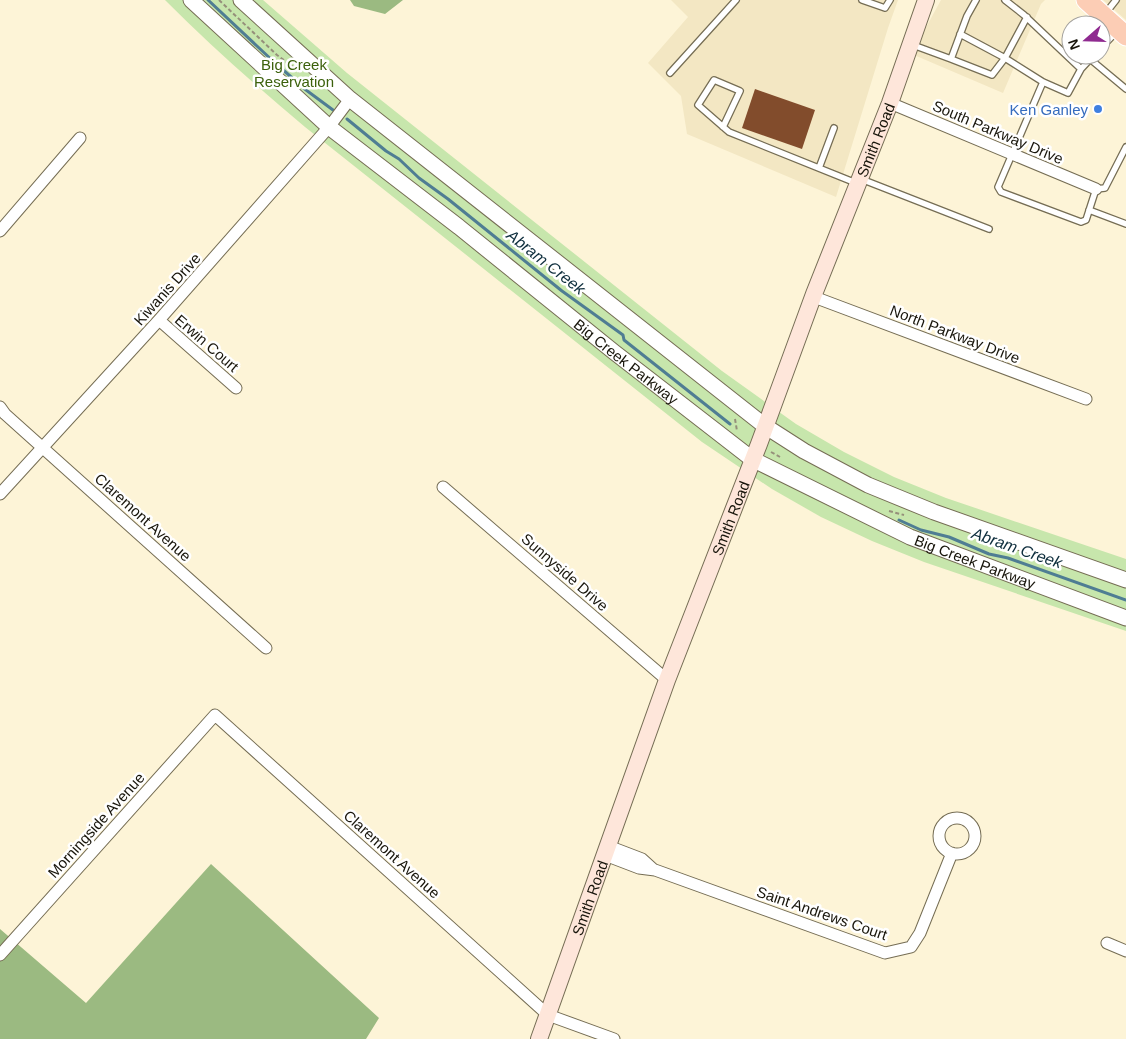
<svg xmlns="http://www.w3.org/2000/svg" width="1126" height="1039" viewBox="0 0 1126 1039" font-family="Helvetica,sans-serif">
	<rect width="100%" height="100%" fill="#fdf4d7"/>
	<!-- built -->
	<path fill="#f3e7c3" d="M671,0H898L888,28L836,197L687,134L681,96L648,63L688,17Z
		M941,0H1045L1041,4L1003,93L914,55L924,31Z
		M1103,0H1126V20Z"/>
	<!-- green -->
	<path fill="#c7e6ac" d="M165,0H263L347,73L722,371L796,424L844,452L894,477L946,498L1126,559V631L924,562L872,541L821,517L772,489L702,442L305,127C257,87 210,45 165,0Z"/>
	<!-- forest -->
	<path fill="#9bba81" d="M350,0H403L385,14L354,6Z
		M211,864L379,1018L366,1039H0V929L86,1003Z"/>
	<g fill="none" stroke-linecap="round" stroke-linejoin="round">
		<!-- stream -->
		<path stroke="#4f7d93" stroke-width="3" d="M208,0L274,62L306,90L333,110
			M347,119L386,151L399,159L419,178L448,199L562,291L623,335L624,340L730,424
			M899,520L921,530L949,537L989,554L1008,558L1126,600"/>
	</g>
	<!-- building -->
	<path fill="#824c2c" d="M755,89L815,110L802,149L742,128Z"/>
	<g fill="none" stroke-linecap="round" stroke-linejoin="round">
		<defs>
			<path id="service" d="M862,0L885,8L890,0
				M1005,0L1024,15L1081,69L1094,55
				M1105,14L1116,0
				M1027,17L1005,58L1043,82L1068,93L1081,69
				M913,45L951,59L967,16L976,0
				M1101,48L1117,31
				M951,59L992,75L1005,58L960,34
				M1090,59L1126,89
				M670,73L736,0
				M1043,82L998,187L1001,192L1081,222L1086,220L1096,189L1105,188L1126,147
				M723,127L740,91L714,80L698,105L729,132L856,183
				M819,168L834,128
				M861,179L989,229
				M1089,210L1126,224"/>
			<path id="minor" d="M890,103L1096,189
				M0,231L80,138
				M814,297L1086,399
				M159,320L236,388
				M0,407L5,414L266,648
				M443,487L667,680
				M0,494L159,320L329,127L350,99
				M939 836a18 18 0 1 1 36 0a18 18 0 1 1-36 0Z
				M608,846L642,859L653,869
				M605,855L639,868L655,870L885,953L911,947L920,933L952,853
				M1107,943L1126,951
				M0,955L215,715L548,1015L614,1039"/>
			<g id="tertiary">
				<path id="s1" d="M191,0L329,127L459,227L614,352L752,459L910,537L1126,618"/>
				<path d="M241,0L350,99L765,426L804,451L868,485L934,512L1126,580"/>
			</g>
			<g id="secondary">
				<path id="s2" d="M539,1039L667,680L759,444L814,294L890,103L926,0"/>
			</g>
			<path id="primary" d="M1086,0L1126,36"/>
		</defs>
		<!-- service casing -->
		<use href="#service" stroke="#756d54" stroke-width="8"/>
		<!-- minor casing -->
		<use href="#minor" stroke="#756d54" stroke-width="13"/>
		<!-- tertiary casing -->
		<use href="#tertiary" stroke="#756d54" stroke-width="17"/>
		<!-- secondary casing -->
		<use href="#secondary" stroke="#756d54" stroke-width="18"/>
		<!-- primary casing -->
		<use href="#primary" stroke="#fff" stroke-width="21"/>
		<!-- path -->
		<path stroke="#958f7a" stroke-width="2" stroke-dasharray="4 2.5" stroke-linecap="butt" d="M219,0L277,55L301,73
			M735,419L737,431
			M771,452L780,457
			M889,511L904,515"/>
		<!-- service -->
		<use href="#service" stroke="#fff" stroke-width="5.5"/>
		<!-- minor -->
		<use href="#minor" stroke="#fff" stroke-width="11"/>
		<!-- tertiary -->
		<use href="#tertiary" stroke="#fff" stroke-width="15"/>
		<!-- secondary -->
		<use href="#secondary" stroke="#fee6da" stroke-width="16"/>
		<!-- primary -->
		<use href="#primary" stroke="#fccdb5" stroke-width="19"/>
	</g>
	<!-- markers -->
	<circle fill="#3f7fe0" stroke="#fff" stroke-width="2" cx="1098" cy="109" r="5"/>
	<g text-anchor="middle" dominant-baseline="central" stroke-width="5" stroke-linejoin="round" paint-order="stroke">
		<!-- park labels -->
		<g font-size="15" fill="#3c610c" stroke="#fff">
			<text x="294" y="64">Big Creek<tspan x="294" dy="17">Reservation</tspan></text>
		</g>
		<!-- shop labels -->
		<g font-size="15" fill="#366cbe" stroke="#fff" text-anchor="end">
			<text x="1088" y="109">Ken Ganley</text>
		</g>
		<!-- street labels -->
		<g font-size="15" fill="#18150b" stroke="#fff">
			<text transform="translate(998 132) rotate(23)">South Parkway Drive</text>
			<text stroke="none"><textPath href="#s2" startOffset="960">Smith Road</textPath></text>
			<text transform="translate(167 289) rotate(-48)">Kiwanis Drive</text>
			<text transform="translate(955 334) rotate(21)">North Parkway Drive</text>
			<text transform="translate(207 343) rotate(41)">Erwin Court</text>
			<text stroke="none"><textPath href="#s1" startOffset="566">Big Creek Parkway</textPath></text>
			<text transform="translate(143 517) rotate(42)">Claremont Avenue</text>
			<text stroke="none"><textPath href="#s2" startOffset="555">Smith Road</textPath></text>
			<text stroke="none"><textPath href="#s1" startOffset="971">Big Creek Parkway</textPath></text>
			<text transform="translate(565 572) rotate(41)">Sunnyside Drive</text>
			<text transform="translate(96 825) rotate(-48)">Morningside Avenue</text>
			<text transform="translate(392 854) rotate(42)">Claremont Avenue</text>
			<text stroke="none"><textPath href="#s2" startOffset="150">Smith Road</textPath></text>
			<text transform="translate(822 913) rotate(19)">Saint Andrews Court</text>
		</g>
		<!-- water labels -->
		<g font-size="16" font-style="italic" fill="#0d2d3c" stroke="#fff">
			<text transform="translate(546 262) rotate(38)">Abram Creek</text>
			<text transform="translate(1017 548) rotate(19)">Abram Creek</text>
		</g>
	</g>
	<!-- north arrow -->
	<g transform="translate(1086 40) rotate(250)"><circle r="24" fill="#ffffff" stroke="#a3a19d"/>
	<path d="M0-4L9 19L0 12L-9 19Z" fill="#8f2a90"/>
	<text y="-8" font-size="14" font-weight="bold" text-anchor="middle" fill="#18150b">N</text>
	</g>
</svg>
